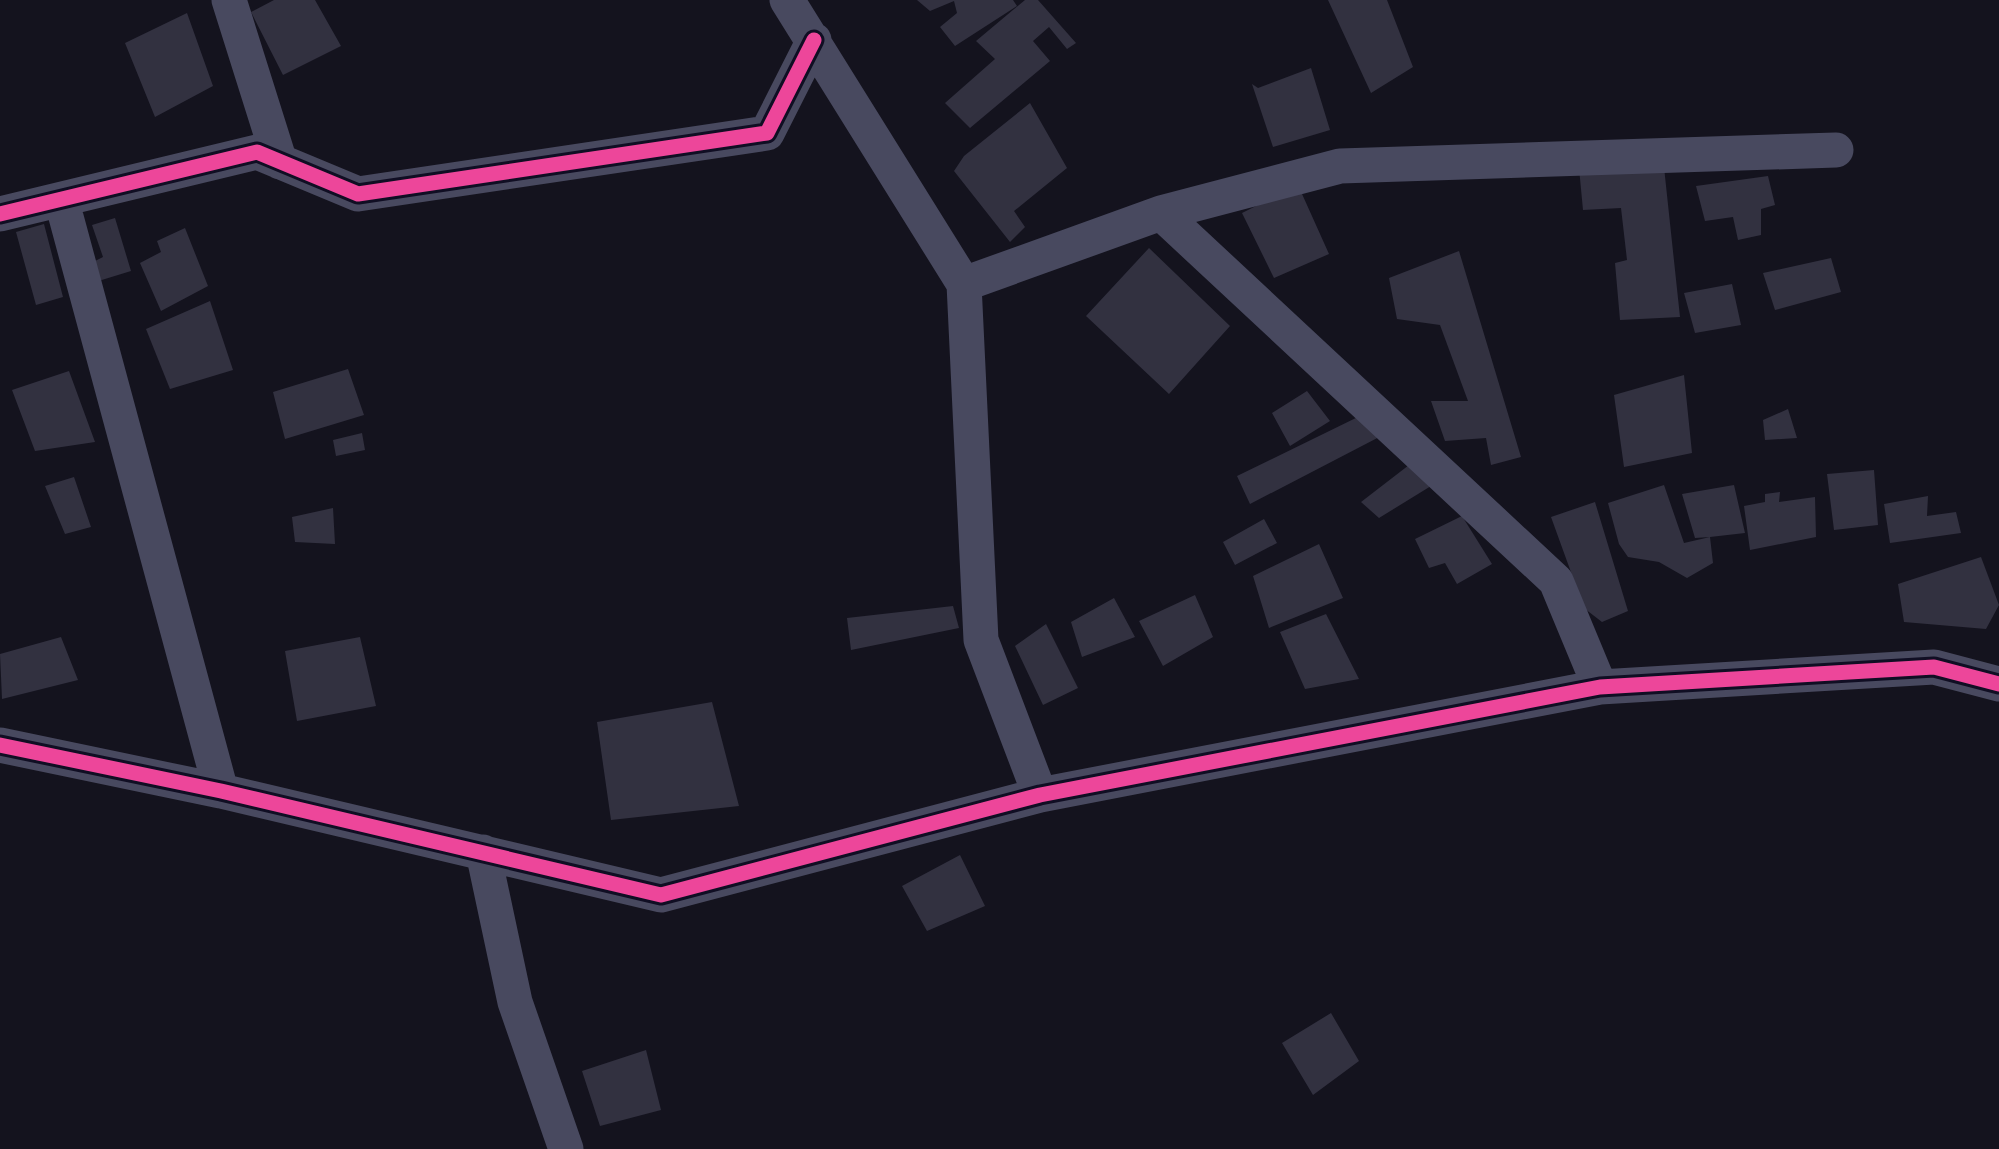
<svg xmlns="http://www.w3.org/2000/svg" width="1999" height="1149" viewBox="0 0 1999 1149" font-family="'Varela Round',sans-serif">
	<rect width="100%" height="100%" fill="#14131e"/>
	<!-- building -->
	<path fill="#323140" d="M274,0H315L341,46L283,75L251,12Z
		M917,0H1013L1017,6L955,46L940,27L957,13L954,1L930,11Z
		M1025,0H1038L1076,43L1067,49L1049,27L1033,41L1050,61L970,128L945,103L995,59L976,41Z
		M1328,0H1387L1413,67L1371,93Z
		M187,13L213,86L155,117L125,43Z
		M1311,68L1330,130L1273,147L1252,84L1258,88Z
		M1030,103L1067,168L1014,211L1025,227L1010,242L954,171L964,156Z
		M1664,167L1680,317L1620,320L1615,263L1627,260L1621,208L1583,210L1579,168Z
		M1768,176L1775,205L1761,209V235L1738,240L1733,217L1705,221L1696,186Z
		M1298,185L1329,254L1274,278L1242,213Z
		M115,218L131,271L92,283L89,264L103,257L92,225Z
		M44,224L63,297L36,305L16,232Z
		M185,228L208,286L161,311L140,263L161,252L157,241Z
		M1149,248L1230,326L1169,394L1086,316Z
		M1459,251L1521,457L1491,465L1486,438L1445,441L1431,401H1468L1440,325L1397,319L1389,278Z
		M1831,258L1841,292L1775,310L1763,273Z
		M1732,284L1741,325L1695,333L1684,293Z
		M210,301L233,370L170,389L146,329Z
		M348,369L364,415L285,439L273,392Z
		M69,371L95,442L35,451L12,390Z
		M1684,375L1692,453L1624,467L1614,395Z
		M1307,391L1330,421L1290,446L1272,413Z
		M1788,409L1797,438L1765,440L1763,420Z
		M1364,414L1385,434L1250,504L1237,476Z
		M362,433L365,450L336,456L333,440Z
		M1409,465L1431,486L1379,518L1361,502Z
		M1874,470L1878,525L1834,530L1827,474Z
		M74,477L91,527L65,534L45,486Z
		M1664,485L1684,543L1710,537L1695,538L1682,494L1734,485L1745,533L1710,537L1713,563L1687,578L1659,562L1628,557L1619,544L1608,503Z
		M1780,492L1779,502L1815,497L1816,537L1750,550L1744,506L1765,502V494Z
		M1928,496L1927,516L1956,512L1961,533L1890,543L1884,504Z
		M1595,502L1628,611L1602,622L1576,602L1572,575L1551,517Z
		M333,508L335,544L295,542L292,517Z
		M1462,516L1492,564L1457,584L1445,563L1429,568L1415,539Z
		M1264,519L1277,543L1235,565L1223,542Z
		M1319,544L1343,598L1269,628L1253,576Z
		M1981,557L1999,605L1986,629L1904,622L1898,584Z
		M1195,595L1213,637L1163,666L1139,621Z
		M1114,598L1135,637L1082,657L1071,622Z
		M953,606L959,628L851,650L847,618Z
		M1326,614L1359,679L1305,689L1280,632Z
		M1046,624L1078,688L1043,705L1015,646Z
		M61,637L78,680L2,699L0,654Z
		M360,637L376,706L297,721L285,651Z
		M712,702L739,806L611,820L597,722Z
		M960,855L985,906L927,931L902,886Z
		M1331,1013L1359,1061L1313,1095L1282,1043Z
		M646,1050L661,1110L600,1126L582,1071Z"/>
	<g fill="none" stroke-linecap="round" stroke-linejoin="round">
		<!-- minor -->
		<path stroke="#48495f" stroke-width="35" d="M229,0L280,162
			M787,0L964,284L981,640L1040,795
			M62,202L221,791
			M1161,213L1340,166L1836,150
			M0,214L257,152L358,194L767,133L814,40
			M964,284L1161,213L1556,581L1600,687
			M0,745L221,791L661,895L1040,795L1600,687L1934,667L1999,684
			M483,852L515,1002L566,1149"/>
		<defs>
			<path id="cycleway" d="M0,214L257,152L358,194L767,133L814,40
				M0,745L221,791L661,895L1040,795L1600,687L1934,667L1999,684"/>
		</defs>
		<!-- cycleway casing -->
		<use href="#cycleway" stroke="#100e23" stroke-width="21"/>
		<!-- cycleway -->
		<use href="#cycleway" stroke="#ed469a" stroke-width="15"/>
	</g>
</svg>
